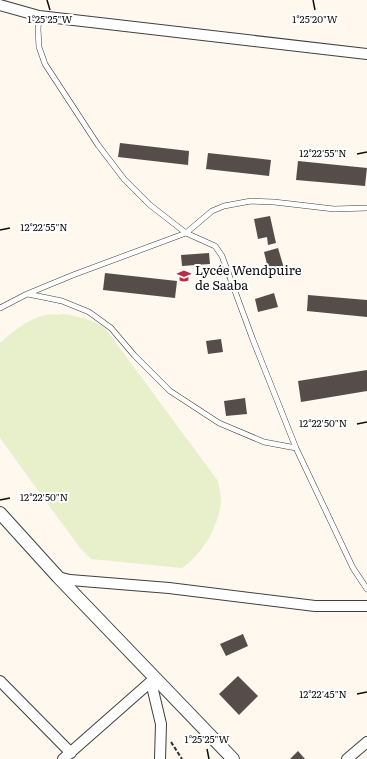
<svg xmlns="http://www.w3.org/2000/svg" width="367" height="759" viewBox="0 0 367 759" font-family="Literata,serif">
	<rect width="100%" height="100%" fill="#fef8ef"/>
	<!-- pitch -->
	<path fill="#e8efcb" d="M64,314C79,317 92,319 105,328L218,481C219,487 221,496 221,502C218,528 202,554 182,568L91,559L80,548L0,438V343C13,331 28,319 45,315C51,314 58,315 64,314Z"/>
	<!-- building -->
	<path fill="#564d4a" d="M120,143L189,151L188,165L118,157Z
		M208,153L271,160L269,176L206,169Z
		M298,161L367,168L365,186L296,180Z
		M270,216L276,243L268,245L267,237L258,239L254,219Z
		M278,248L284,268L269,272L264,252Z
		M209,253L210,264L182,266L181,255Z
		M105,273L177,281L175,298L103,290Z
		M274,293L278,307L258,312L255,299Z
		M308,295L367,300V317L307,311Z
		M221,339L223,352L208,354L206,341Z
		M367,370V391L301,402L298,381Z
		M245,398L247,414L226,416L224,401Z
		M243,634L248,646L226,656L220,644Z
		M238,676L258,696L239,715L219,694Z
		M298,751L305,759H290Z"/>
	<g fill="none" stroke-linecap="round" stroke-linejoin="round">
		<defs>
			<path id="service" d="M39,16L38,29L39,47L45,64L98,145L124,179L150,205L186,233L215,246L222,256L253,340L296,448L353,568L367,589
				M28,294L62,301L89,312L111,328L134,355L170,391L219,423L264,442L296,448
				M0,308L27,294L73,275L186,233L212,211L224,206L251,201L274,202L334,209L367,208"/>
			<path id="minor" d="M0,5L39,16L367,54
				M58,577L70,580L169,588L315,606H367
				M0,681L71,753
				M151,682L161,724L160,759
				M63,759L155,678
				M347,759L367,742"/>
			<path id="tertiary" d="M0,513L58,577L233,759"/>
		</defs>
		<!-- service casing -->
		<use href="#service" stroke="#404040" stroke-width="6"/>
		<!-- minor casing -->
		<use href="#minor" stroke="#404040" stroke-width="12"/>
		<!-- tertiary casing -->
		<use href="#tertiary" stroke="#404040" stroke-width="14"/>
		<!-- path -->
		<path stroke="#2f2f2f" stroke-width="2" stroke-dasharray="4 2" stroke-linecap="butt" d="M171,742L182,759"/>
		<!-- service -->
		<use href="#service" stroke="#fff" stroke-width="5"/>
		<!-- minor -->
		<use href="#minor" stroke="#fff" stroke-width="10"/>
		<!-- tertiary -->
		<use href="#tertiary" stroke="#fff" stroke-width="12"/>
	</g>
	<!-- ticks -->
	<path fill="none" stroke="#0d0d0d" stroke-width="1.5" d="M47,0L50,10M313,0L315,10M357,154L367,152M0,230L10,228M357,424L367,422M0,500L10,498M357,694L367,692M207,749L209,759"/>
	<!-- icons -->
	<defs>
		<symbol id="school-bare" viewBox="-9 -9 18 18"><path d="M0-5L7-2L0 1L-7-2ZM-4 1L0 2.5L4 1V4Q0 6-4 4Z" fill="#b72c4a" stroke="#fff" stroke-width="2.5" paint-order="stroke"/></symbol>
	</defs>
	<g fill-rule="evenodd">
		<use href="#school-bare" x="174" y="266" width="20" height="20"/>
	</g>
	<g text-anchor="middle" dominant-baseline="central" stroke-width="4" stroke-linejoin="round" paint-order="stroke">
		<!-- poi labels -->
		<g font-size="13" fill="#0d0d0d" stroke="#fff" text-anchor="start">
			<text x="195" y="269">Lycée Wendpuire<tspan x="195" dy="15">de Saaba</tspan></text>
		</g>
	</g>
	<g font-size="10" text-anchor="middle" fill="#0d0d0d" stroke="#fff" stroke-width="4" stroke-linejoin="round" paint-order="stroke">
		<text x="50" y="23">1°25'25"W</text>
		<text x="315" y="23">1°25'20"W</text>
		<text x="323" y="157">12°22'55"N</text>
		<text x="44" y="231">12°22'55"N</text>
		<text x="323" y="427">12°22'50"N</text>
		<text x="44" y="501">12°22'50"N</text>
		<text x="323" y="698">12°22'45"N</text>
		<text x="207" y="743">1°25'25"W</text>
	</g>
</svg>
